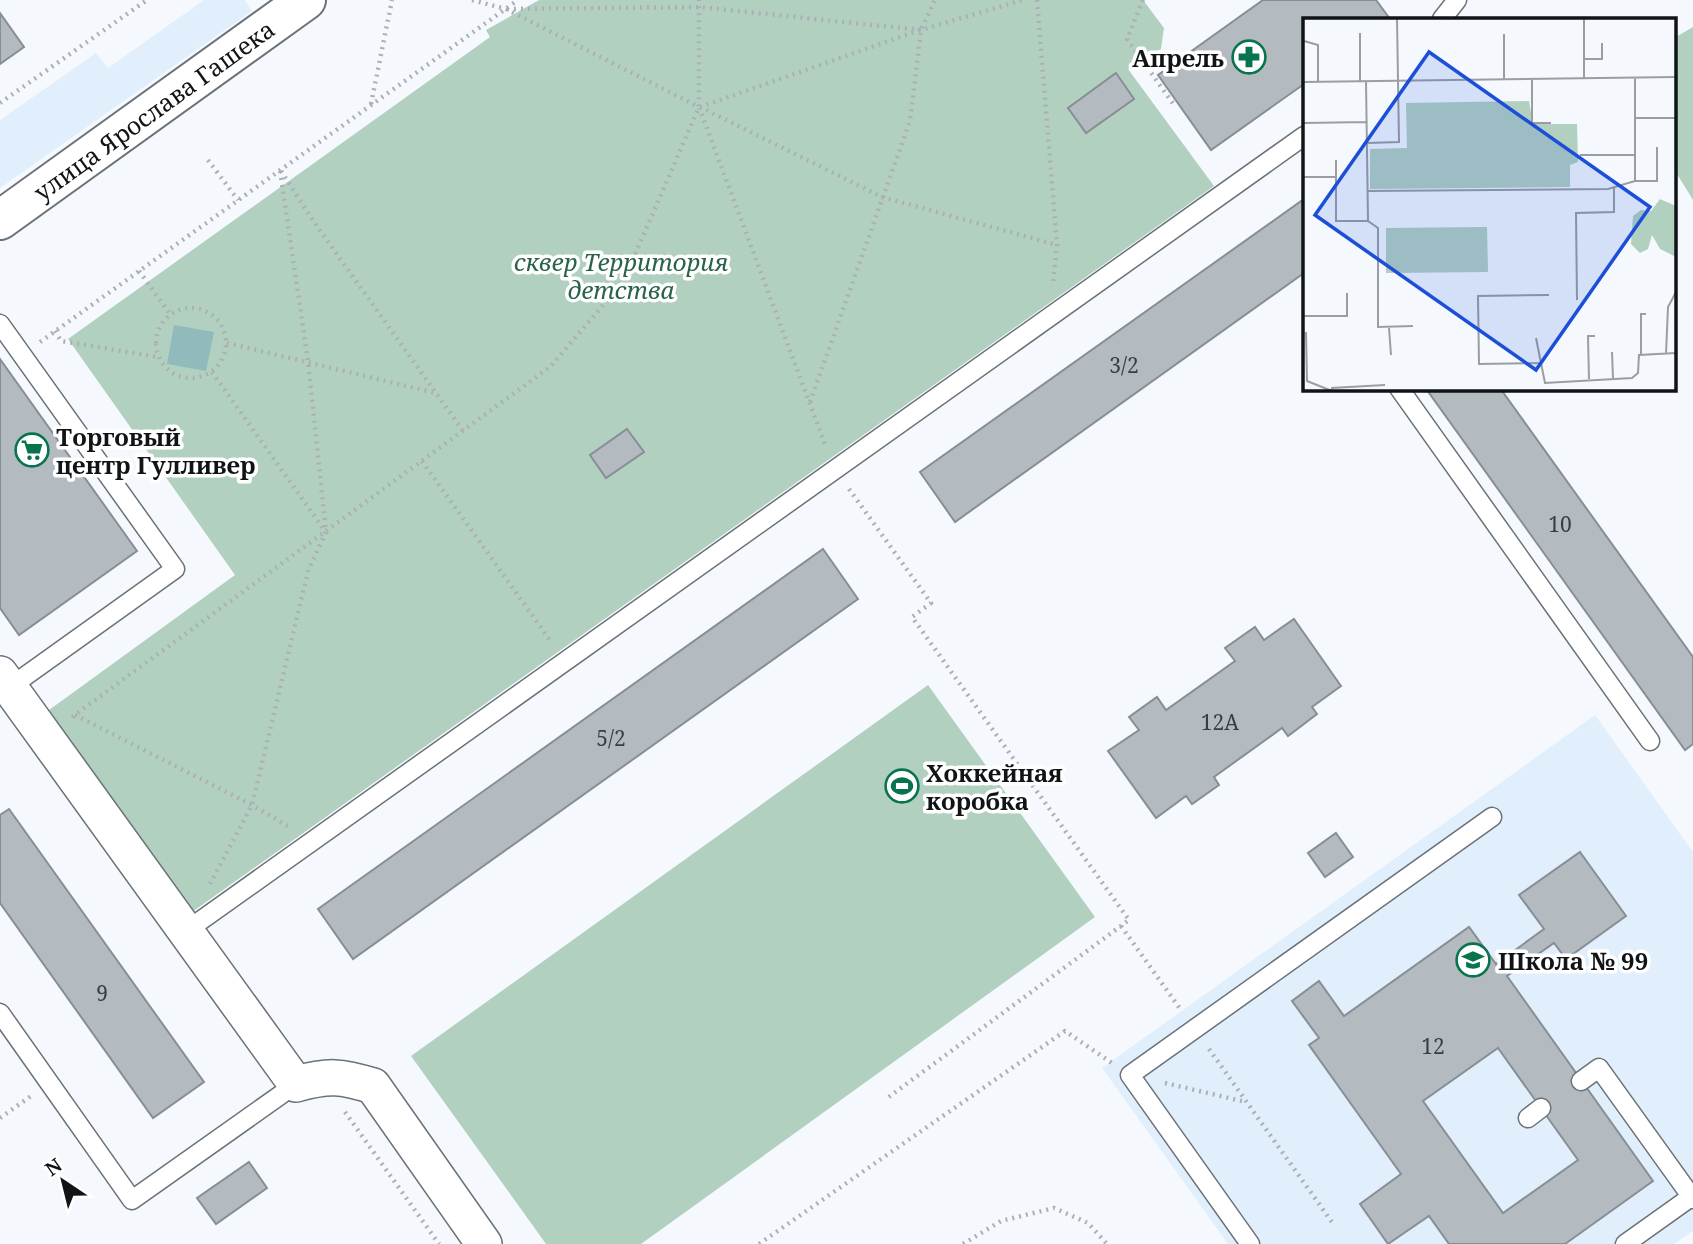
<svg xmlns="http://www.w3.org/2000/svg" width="1693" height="1244" viewBox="0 0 1693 1244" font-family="'Noto Serif',serif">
	<rect width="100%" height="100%" fill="#f5f9fe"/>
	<!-- built -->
	<path fill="#e1effc" d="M204,0H245L252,11L0,188V120L96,53L108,68Z
		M1595,715L1693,852V1231L1674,1244H1228L1102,1068Z"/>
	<!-- green -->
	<path fill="#b2d0c0" d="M539,0H1143L1164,28L1161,49L1128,69L1214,186L192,912L49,710L235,575L68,339L490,37L486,30Z
		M1693,27V200L1674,169V38Z
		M928,685L1095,917L641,1244H546L411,1056Z"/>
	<!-- water -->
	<path fill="#91babd" d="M174,325L214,332L206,371L167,364Z"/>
	<!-- building -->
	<path fill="#b3bbc1" stroke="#878e95" stroke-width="2" fill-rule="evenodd" d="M1263,0H1376L1390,19H1304V84L1211,150L1158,75Z
		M0,13L24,47L0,64Z
		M1116,73L1134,99L1086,133L1068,108Z
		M1304,199V273L955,522L920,472Z
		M0,359L137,551L19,635L0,608Z
		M1429,388H1500L1693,657V744L1685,750L1427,390Z
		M627,429L644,452L606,478L590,455Z
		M823,549L858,599L353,959L318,909Z
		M1294,619L1341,686L1312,707L1317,714L1288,736L1282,728L1214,777L1219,785L1192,804L1186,796L1156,818L1108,751L1139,730L1129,717L1157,697L1166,710L1235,661L1225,648L1255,627L1264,640Z
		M9,809L204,1082L153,1118L0,903V815Z
		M1336,833L1353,857L1325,877L1308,853Z
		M1580,852L1626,916L1566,959L1554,943L1507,976L1653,1181L1565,1244H1449L1429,1216L1388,1244L1360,1204L1401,1174L1309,1045L1319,1038L1292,1001L1319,981L1344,1016L1469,927L1496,964L1544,929L1519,895ZM1498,1048L1578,1160L1503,1213L1423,1101Z
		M249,1162L267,1188L216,1224L197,1198Z"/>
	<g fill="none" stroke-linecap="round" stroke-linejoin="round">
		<defs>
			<path id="lane" d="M1442,19L1457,0
				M0,324L175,569L10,687
				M1399,388L1650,741
				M186,931L1304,136
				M0,1013L132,1200L296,1084
				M1581,1081L1599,1068L1693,1199
				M1528,1118L1541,1108
				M1250,1244L1130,1075L1492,817
				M1625,1244L1691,1197"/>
			<path id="street" d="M0,674L296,1084C329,1075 341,1076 373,1086L484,1244"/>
			<g id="secondary">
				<path id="s1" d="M0,220L306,0"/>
			</g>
		</defs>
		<!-- lane casing -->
		<use href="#lane" stroke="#6a7177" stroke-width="21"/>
		<!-- street casing -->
		<use href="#street" stroke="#6a7177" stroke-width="38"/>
		<!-- secondary casing -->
		<use href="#secondary" stroke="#6a7177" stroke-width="42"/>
		<!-- path -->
		<path stroke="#acb0b4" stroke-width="4.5" stroke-dasharray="2 5" stroke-linecap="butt" d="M472,0L506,9L699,107L826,447
			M1037,0L1057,245L1053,284
			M1143,0L1127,39L1174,105
			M507,9L699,7L921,30L1023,0
			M0,103L147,0
			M371,104L392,0
			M700,107L882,197L1057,245
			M700,107L920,30
			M208,160L238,200
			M281,171L314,222L463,431
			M139,271L170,314
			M156 343a35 35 0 1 1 70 0a35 35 0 1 1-70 0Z
			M55,331L61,341L158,357
			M40,342L518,0
			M227,343L436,393
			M212,372L325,531
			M810,402L910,121L921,30L935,0
			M422,461L552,643
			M849,489L931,603L912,617L1129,920L886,1099
			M75,715L252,805L291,828
			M72,717L550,367L623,282L699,107V0
			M210,884L252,805L308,571L326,532L308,361L280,170
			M1121,926L1181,1010
			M1209,1049L1334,1225
			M1165,1083L1246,1102
			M345,1112L439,1244
			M0,1118L31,1096
			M759,1244L1065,1031L1112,1063
			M963,1244L1001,1221L1054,1208L1088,1223L1107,1244"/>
		<!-- lane -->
		<use href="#lane" stroke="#fff" stroke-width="18"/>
		<!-- street -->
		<use href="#street" stroke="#fff" stroke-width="35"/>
		<!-- secondary -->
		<use href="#secondary" stroke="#fff" stroke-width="38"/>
	</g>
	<!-- icons -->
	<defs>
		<symbol id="pharmacy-ring" viewBox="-11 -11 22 22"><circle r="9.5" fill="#fff" stroke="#08744d" stroke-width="1.5"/><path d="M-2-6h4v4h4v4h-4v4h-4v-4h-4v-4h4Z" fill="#08744d"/></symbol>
		<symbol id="supermarket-ring" viewBox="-11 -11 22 22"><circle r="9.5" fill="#fff" stroke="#08744d" stroke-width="1.5"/><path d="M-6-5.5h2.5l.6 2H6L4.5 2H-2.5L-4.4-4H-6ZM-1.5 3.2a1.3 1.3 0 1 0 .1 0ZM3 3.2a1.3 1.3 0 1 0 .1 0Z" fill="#08744d"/></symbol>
		<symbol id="stadium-ring" viewBox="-11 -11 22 22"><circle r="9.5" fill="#fff" stroke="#08744d" stroke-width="1.5"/><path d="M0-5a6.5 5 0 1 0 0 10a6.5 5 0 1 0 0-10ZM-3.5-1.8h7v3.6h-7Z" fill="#08744d"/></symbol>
		<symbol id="school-ring" viewBox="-11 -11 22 22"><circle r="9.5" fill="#fff" stroke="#08744d" stroke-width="1.5"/><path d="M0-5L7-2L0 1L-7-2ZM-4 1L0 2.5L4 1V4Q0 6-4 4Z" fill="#08744d"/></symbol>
	</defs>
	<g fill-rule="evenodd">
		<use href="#pharmacy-ring" x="1230" y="38" width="38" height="38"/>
		<use href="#supermarket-ring" x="13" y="431" width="38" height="38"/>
		<use href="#stadium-ring" x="883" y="767" width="38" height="38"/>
		<use href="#school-ring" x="1454" y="941" width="38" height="38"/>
	</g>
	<g text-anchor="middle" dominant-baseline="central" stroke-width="7" stroke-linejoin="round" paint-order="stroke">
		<!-- number labels -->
		<g font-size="21" fill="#3a3e41">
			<text x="1124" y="365">3/2</text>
			<text x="1560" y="524">10</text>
			<text x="1220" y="722">12А</text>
			<text x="611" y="738">5/2</text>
			<text x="102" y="993">9</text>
			<text x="1433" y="1046">12</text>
		</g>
		<!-- poi labels -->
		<g font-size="24" font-weight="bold" fill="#111416" stroke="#fff" text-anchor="start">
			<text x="1224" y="57" text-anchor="end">Апрель</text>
			<text x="56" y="436">Торговый<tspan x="56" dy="28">центр Гулливер</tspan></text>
			<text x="926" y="772">Хоккейная<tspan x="926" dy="28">коробка</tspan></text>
			<text x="1498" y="960">Школа № 99</text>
		</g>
		<!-- street labels -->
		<g font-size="24" fill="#111416" stroke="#fff">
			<text stroke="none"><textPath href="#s1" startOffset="189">улица Ярослава Гашека</textPath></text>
		</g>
		<!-- park labels -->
		<g font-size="24" font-style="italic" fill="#29634a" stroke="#fff">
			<text x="621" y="261">сквер Территория<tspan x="621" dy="28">детства</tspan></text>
		</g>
	</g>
	<!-- overview -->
	<g transform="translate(1303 18)">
		<rect width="373" height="373" fill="#f5f9fe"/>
		<path d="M226,83L230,106H274L275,144L267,147V169L67,171V131L104,130L103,85ZM357,181L373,188V239L357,231L349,217L345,231L337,235L328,226L330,198L338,192L348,193ZM184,209L185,254L83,255V210Z" fill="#b2d0c0"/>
		<path fill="none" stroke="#9a9da1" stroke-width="2" d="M281,0V60M57,15V63M201,16V61M1,23L15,27V64M281,41H299V25M332,60V163M229,61V105H248M63,63L65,203L75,210V309L110,308M0,64L373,59M332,100H373M0,105L64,104M64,125L96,124L94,0M277,137H332M33,142V203H65M0,159H33M65,173L305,171L332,163H354V129M274,282L273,195L311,194V169M0,298H44V275M86,310L88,337M3,314L4,363L29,373M233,320L242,365L329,360L335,355L336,337L373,335M309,334L310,360M338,336V296H343M363,336L365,289L373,274M237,345L176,346L175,278L246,277M286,361L285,318H292M28,370L82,367"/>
		<path fill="#1d4ed8" fill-opacity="0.15" stroke="#1d4ed8" stroke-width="3.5" d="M126,34L347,189L233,352L12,197Z"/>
		<rect width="373" height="373" fill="none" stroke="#111416" stroke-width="3.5"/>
	</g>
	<!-- north arrow -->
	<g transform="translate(63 1181) rotate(325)" stroke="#ffffff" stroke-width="5" paint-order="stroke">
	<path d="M0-5L12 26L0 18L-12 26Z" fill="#111416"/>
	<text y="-10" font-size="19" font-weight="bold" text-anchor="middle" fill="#111416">N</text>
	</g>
</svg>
